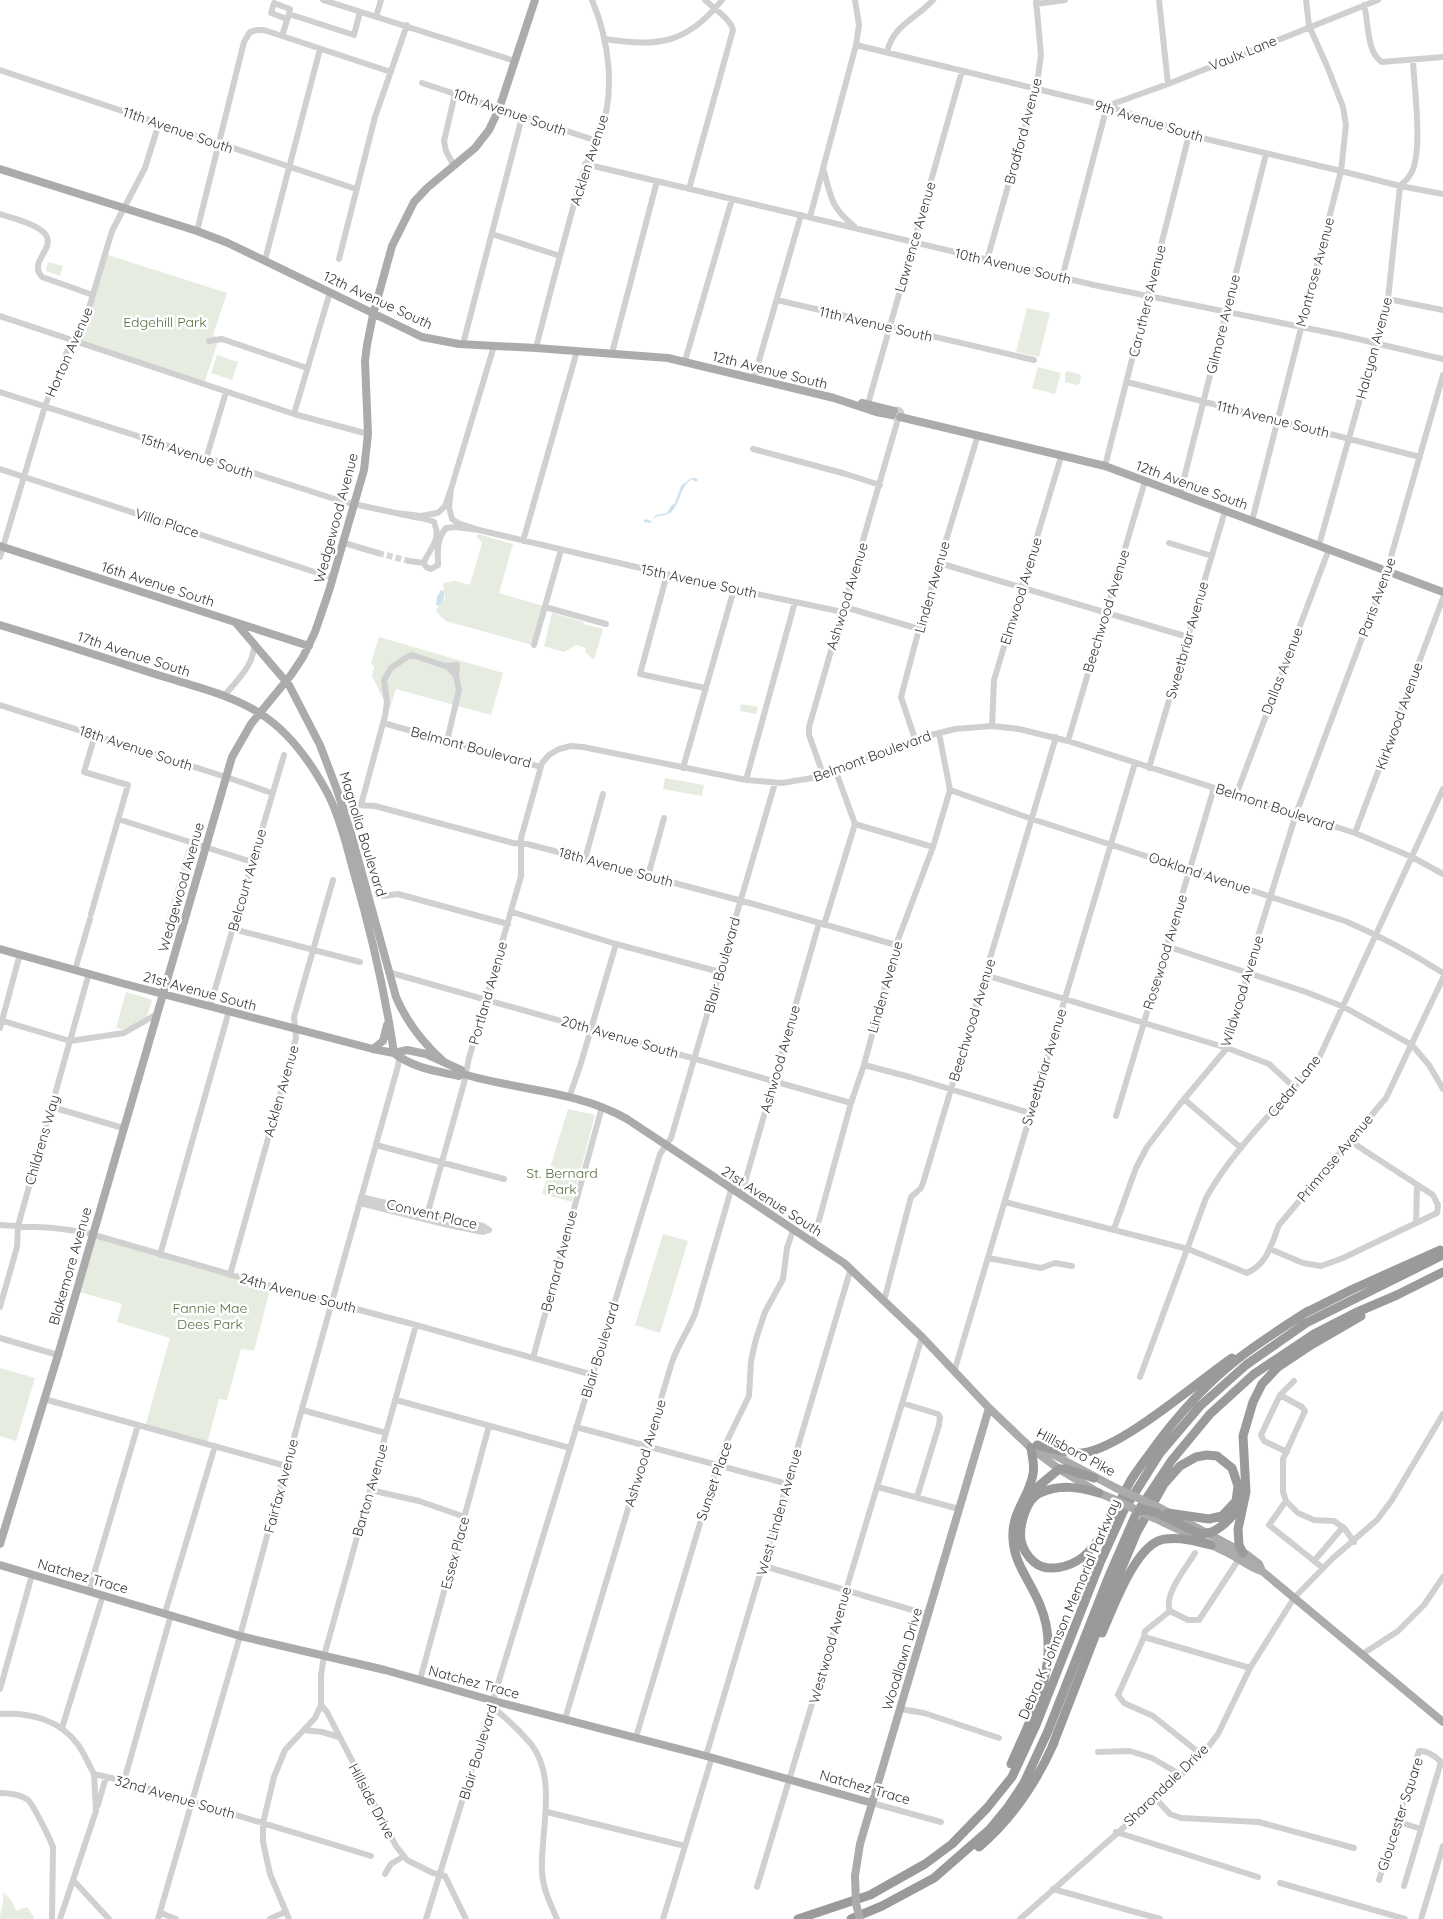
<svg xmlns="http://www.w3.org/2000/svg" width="1443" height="1919" viewBox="0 0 1443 1919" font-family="Quicksand,sans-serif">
	<rect width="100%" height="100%" fill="#fff"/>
	<!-- green -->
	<path fill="#e6ecdf" d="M105,254L227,293L213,335L219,338L204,384L73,341L77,337Z
		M48,262L63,266L60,276L46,271Z
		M1027,308L1050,313L1039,357L1016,352Z
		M217,355L238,362L232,380L211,373Z
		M1038,367L1061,373L1055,394L1032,388Z
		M1068,371L1079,374L1081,377L1080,383L1077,385L1065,382V373Z
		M478,534L513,544L499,593L543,606L532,645L446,621L439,615L436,610L445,599L443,583L455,581L470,585L482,543L480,540L477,538Z
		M552,613L584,622V624L603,629L594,660L585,652L586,648L576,645L564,652L544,646Z
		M379,637L503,673L491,715L396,689L390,708L387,707L372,676L374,667L371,663Z
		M741,704L758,707L756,714L740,711Z
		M665,778L704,785L702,796L663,789Z
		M187,847L196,850L174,924L165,923Z
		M126,992L150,999L152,1001L147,1016L125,1030L116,1028Z
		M568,1109L595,1115L572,1202L542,1194Z
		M663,1234L688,1241L660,1333L635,1325Z
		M92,1235L271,1286L254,1351L241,1349L227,1400L219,1399L207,1444L145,1427L170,1338L117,1322L122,1304L76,1291Z
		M0,1368L35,1378L16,1441L0,1436Z
		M3,1892L12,1901L16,1911L27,1907L34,1917V1919H0C0,1910 5,1900 3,1892Z"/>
	<!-- water -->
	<path fill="#cfe2ee" d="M691,478H696L698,480L696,482L692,479C679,488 682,499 673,510C667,518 661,513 655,518C653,519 652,522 650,523L644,522V519L652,521L656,515L667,513L671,506L675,503L681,486Z
		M441,590L444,591V599L440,606L436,605L437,597Z"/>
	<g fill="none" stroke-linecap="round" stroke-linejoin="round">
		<!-- minor-tunnel -->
		<path stroke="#d6d6d6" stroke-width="6" stroke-dasharray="6 3" stroke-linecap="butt" d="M378,553L409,561"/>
		<!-- minor -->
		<path stroke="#d0d0d0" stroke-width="6" d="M323,0L515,61
			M1159,0L1168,84
			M1036,4L1065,0
			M1364,5C1369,22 1366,52 1382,62L1443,57
			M376,17L381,0
			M287,19L271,13L274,3L290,9L289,14
			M282,36L289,14L354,35L360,12
			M605,39C659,47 687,44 722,0
			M856,45L1107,106L1148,119L1189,135L1341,171L1400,186L1443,194
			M887,52C894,24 915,20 933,0
			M0,70L356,189
			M422,83L597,141
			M585,164L1094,285L1341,335L1443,359
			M454,166L446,151L444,141L455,94
			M824,171C831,199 832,208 854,226
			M689,189L733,30C730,18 714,9 705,0
			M0,214C12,218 38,224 46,235C55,249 28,262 42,277L93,295
			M810,217L856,45L859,25L855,0
			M197,231L244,42L250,32L257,30H264L391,72
			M492,234L560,256
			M339,259L375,117L407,25
			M265,260L320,49
			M987,260L1037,84L1041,55L1036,0
			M1062,278L1107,106L1168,84L1378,0
			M1388,299L1443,310
			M777,300L1034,360
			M0,316L294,414L368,434
			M209,341L222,339L307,368
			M463,344L522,117
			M536,348C550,292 565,237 580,182C584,165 594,150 600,134C616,91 609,40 592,0
			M612,353L657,181
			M685,361L732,199
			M754,378L801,215
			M1127,382L1420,457
			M0,392L344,502L396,513
			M868,404L962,71
			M892.5 414a4.5 4.5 0 1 1 9 0a4.5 4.5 0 1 1-9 0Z
			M294,414L330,292
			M753,449L846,474L880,485
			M206,459L226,392
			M1105,466L1189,135
			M0,469L333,578
			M451,489L494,346
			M1180,494L1266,154
			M1252,521L1341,171L1346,125L1343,107L1327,66L1309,26L1306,0
			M434,522C426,517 407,517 396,513L421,516L437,513
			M435,525C441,540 429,550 424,562L426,567L431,569L438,565C438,551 436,540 446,528L456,527L479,530L458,523L452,519L449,507L451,489L445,506L439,512
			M479,530L700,582L838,611L848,608L919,629
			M523,541L577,351
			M344,543L378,553
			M1169,543L1212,556
			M1319,545L1388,299L1400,186C1403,183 1408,179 1410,175C1424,156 1414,86 1413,61
			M0,557L45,406L70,344L77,337L86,318L112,231L145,168L159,123
			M409,561L424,563
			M939,563L1188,637
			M667,574L640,674L705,688
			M545,607L606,624
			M534,645L561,550
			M446,666L457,665L456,675
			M224,696C237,680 255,665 254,643
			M0,705L232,779L272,793
			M383,723L541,767
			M992,726L994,680L1061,457
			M915,739L901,697L919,629L978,435
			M1068,741L1145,481
			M683,768L734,589
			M1149,768L1225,511
			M823,774L809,735V727L898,419
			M746,780L795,602
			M950,790L1032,819L1345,921C1380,936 1412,953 1443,973
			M1236,795L1329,549
			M361,805L385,716L387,702L384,680L391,668L407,657L412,655L448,667L456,676L459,690L447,741
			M339,810L357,805L375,806L513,843L527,844L585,859L757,905L896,945
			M118,819L252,862
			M855,824L933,847
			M1355,833L1443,598
			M585,859L603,794
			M648,876L664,818
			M383,896L398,894L508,924
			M512,912L616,944L720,972
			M91,914L128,785L84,772L95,735
			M824,925L855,824L835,769
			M233,929L360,962
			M1166,946L1306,992L1344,1007L1412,1045L1429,1065L1443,1089
			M75,970L90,919
			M388,972L851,1103
			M985,975L1227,1048L1269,1064L1295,1088
			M210,1006L284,755
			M0,1020L70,1041L124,1033L157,1014
			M0,1028L20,954
			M864,1065L910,1077L1030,1113
			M569,1098L581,1063L616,944
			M1184,1099L1241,1148
			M52,1107L123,1128
			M1116,1116L1214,788
			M1350,1141L1433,1195L1438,1205L1437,1213L1416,1223
			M376,1145L504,1179
			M741,1196L819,923
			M361,1197L483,1226L489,1230
			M1005,1202L1188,1249L1247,1273C1268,1263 1271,1245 1279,1225L1386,1098L1443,978
			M360,1203L448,1225L483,1232L489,1230
			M426,1219L464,1083L469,1058L521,876V838L542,763L549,755L559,749L571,746L583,747L746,780L782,783L812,778L915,739L955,729L992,726L1019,729L1068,741L1355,833L1412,857L1443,874
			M0,1225L54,1228L84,1232L274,1287L416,1325L593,1375
			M1114,1229L1136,1168L1147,1147L1180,1104L1227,1048L1259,933L1296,814L1386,574L1443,375
			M813,1242L851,1103L864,1065L896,945L933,847L950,790L939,733
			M1270,1249L1303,1263L1321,1266L1343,1258L1416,1223L1417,1185
			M160,1255L229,1011
			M988,1258L1041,1268L1055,1263L1072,1266
			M230,1275L296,1038L294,1017L333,880
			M884,1301L911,1197L921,1188L923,1183L1056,737
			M0,1307L17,1247L18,1226L89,973
			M416,1325L324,1656L321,1675V1705L327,1712L396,1846L407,1860L433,1873L445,1876L466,1919
			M0,1338L58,1355
			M533,1358L602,1107
			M954,1372L1135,763
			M1140,1377L1206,1198C1235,1146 1282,1104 1319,1058L1443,789
			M1280,1395L1302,1407L1305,1411L1283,1459V1492L1286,1501L1298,1513L1314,1520L1334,1521L1345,1529L1354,1542
			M44,1399L286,1466
			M396,1400L570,1448
			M902,1403L938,1414L940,1417L939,1425L917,1497
			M302,1410L386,1433
			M576,1427L788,1484
			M1287,1452L1264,1441L1261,1435L1280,1395L1294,1381
			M878,1487L959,1509
			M370,1490L419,1501L465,1517
			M1286,1501L1269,1525L1323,1568
			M1195,1553C1186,1568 1163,1595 1170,1611L1188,1620H1199L1241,1556
			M1314,1561L1343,1527
			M764,1566L929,1615
			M89,1591L138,1425
			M1170,1611L1145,1631L1144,1637L1118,1695L1124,1703L1153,1716L1202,1755
			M165,1613L215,1446
			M1144,1637L1250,1668
			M1361,1655L1398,1631L1424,1605L1443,1577
			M420,1680L489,1426
			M0,1689L32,1575
			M492,1707C505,1717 520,1731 531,1744C558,1778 540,1832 542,1872C543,1889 550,1903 557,1919
			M900,1709L924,1713L999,1738
			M0,1714C30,1712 61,1720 79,1746C85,1755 89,1765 94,1774L124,1781L371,1856
			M565,1719L672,1362C678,1345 688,1331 695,1314L731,1190
			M62,1728L103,1595
			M304,1730L322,1732L339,1737
			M636,1737L716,1470L725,1445L749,1396L751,1361L756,1339L765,1312L783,1279L787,1248L793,1230
			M1098,1752L1130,1751L1152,1758L1181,1775
			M706,1756L851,1268
			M124,1781L171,1615
			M0,1793C9,1793 18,1794 27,1799C32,1802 50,1839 53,1847L52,1919
			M1156,1799L1170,1814L1181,1818L1259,1822L1354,1848
			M872,1803L941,1822
			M98,1805L106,1777
			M547,1812L685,1846
			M1396,1821L1421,1829
			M1116,1832L1258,1877
			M385,1874L391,1864L404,1856
			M1379,1880L1419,1751C1428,1750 1435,1756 1441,1762L1404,1886
			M74,1881L109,1919
			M1280,1883L1405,1919
			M757,1887L922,1337
			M1053,1889L1160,1919
			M161,1913L176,1919
			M60,1919L96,1811L94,1774
			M158,1919L240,1636L286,1466L398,1066L399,1059L395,1054
			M270,1919L285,1912
			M289,1919L270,1874L263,1842V1823L274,1777L285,1750L315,1718L321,1705
			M426,1919L653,1177L660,1154L671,1138L775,783
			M663,1919L712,1757
			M1020,1919L1156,1799L1202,1755L1218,1734L1250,1668L1294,1598L1333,1558L1377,1520L1392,1500L1443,1414
			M1421,1919L1443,1846"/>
		<!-- major -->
		<path stroke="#ababab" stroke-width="8" d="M0,169L197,231L228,243L422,337L459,344L536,348L668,358L834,398L876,412L892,415
			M862,403L894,411
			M900,417L1105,466L1443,592
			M0,546L309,646
			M236,623L289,685L320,745L337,790L351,833L396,997C407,1023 422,1042 443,1061
			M0,625C53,641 106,658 158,675C193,686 230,694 261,714C289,732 312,764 328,794C340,818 347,847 354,873C371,932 385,992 394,1053
			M0,949L125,984L373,1049L394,1053L407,1050L426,1054L461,1070L463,1074
			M373,1049L383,1041L387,1025
			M394,1053C413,1068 436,1071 459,1076L463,1074C516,1090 579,1091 627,1119L844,1263L922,1337L989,1408L1031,1448L1059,1469L1099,1493L1111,1498
			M1043,1449L1116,1488
			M1160,1508L1246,1554L1259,1564L1262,1571
			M1154,1518C1179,1530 1204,1541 1228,1553C1239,1558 1250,1568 1262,1571L1443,1722
			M0,1544L58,1355L232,757L251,724L291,675L303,657L315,632L329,591L364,470L368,434L365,361L367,345L373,315L392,246L414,202L427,188L475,148L489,130L499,109L535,0
			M0,1565L240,1636L385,1670L494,1701L706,1756L872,1803
			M855,1876L860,1844L989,1408"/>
		<!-- highway -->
		<path stroke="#9a9a9a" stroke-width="9" d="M1303,1314L1353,1289L1440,1250
			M1037,1445C1051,1448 1067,1454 1082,1453C1121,1449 1197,1382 1232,1358
			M1099,1493C1078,1487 1060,1484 1040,1493C1026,1499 1019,1526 1021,1540C1022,1548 1028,1557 1034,1562C1048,1574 1071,1566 1083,1557C1102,1542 1119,1501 1131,1480C1138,1469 1146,1459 1153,1449C1177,1416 1207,1383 1239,1358C1261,1341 1285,1326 1308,1311
			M1028,1495L1059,1469H1066L1094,1478
			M1157,1513L1196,1532C1214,1539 1232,1518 1241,1504
			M1243,1553L1239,1545L1238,1529L1246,1492L1243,1436L1253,1402L1262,1384L1278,1367L1311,1345L1361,1316
			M1102,1633C1113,1609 1136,1542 1165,1539C1180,1537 1196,1541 1211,1545
			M1052,1747L1118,1577L1137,1532L1164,1484L1180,1466L1196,1457L1207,1455L1217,1456L1232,1468L1238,1486L1236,1501L1222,1516L1209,1519L1168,1513
			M1011,1764C1033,1714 1063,1659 1040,1605C1031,1582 1014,1564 1013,1539C1011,1512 1029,1498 1033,1474C1035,1466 1032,1456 1031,1448
			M979,1847C1013,1818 1036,1783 1054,1743
			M798,1919L870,1895L925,1864L952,1844L987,1808L1012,1777L1036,1725L1100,1563L1124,1510L1160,1453L1200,1406L1246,1365L1306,1323L1443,1255
			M851,1919L882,1906L934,1878L989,1830L1008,1807L1024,1783L1048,1731L1109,1576L1136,1514L1172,1460L1210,1414L1254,1374L1314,1334L1355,1313L1397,1295L1443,1272"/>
		<!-- major-bridge -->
		<path stroke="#ababab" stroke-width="8" d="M1116,1488L1160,1508
			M1111,1498L1154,1518
			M855,1876L856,1904L860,1919"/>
		<!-- highway-bridge -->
		<path stroke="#9a9a9a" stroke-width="9" d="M1138,1511L1147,1510L1157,1513"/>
	</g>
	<g text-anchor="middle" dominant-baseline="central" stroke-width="5" stroke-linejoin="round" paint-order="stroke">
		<!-- street labels -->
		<g font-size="14" fill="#333" stroke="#fff">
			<text transform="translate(1243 53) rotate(-22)">Vaulx Lane</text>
			<text transform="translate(510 112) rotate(19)">10th Avenue South</text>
			<text transform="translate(1149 121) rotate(17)">9th Avenue South</text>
			<text transform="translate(178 130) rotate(19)">11th Avenue South</text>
			<text transform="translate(1023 131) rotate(-75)">Bradford Avenue</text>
			<text transform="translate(589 160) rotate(-72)">Acklen Avenue</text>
			<text transform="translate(915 237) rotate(-74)">Lawrence Avenue</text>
			<text transform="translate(1013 266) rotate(13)">10th Avenue South</text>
			<text transform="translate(1315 272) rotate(-75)">Montrose Avenue</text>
			<text transform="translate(378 300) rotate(25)">12th Avenue South</text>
			<text transform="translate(1147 301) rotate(-76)">Caruthers Avenue</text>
			<text transform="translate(876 324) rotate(13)">11th Avenue South</text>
			<text transform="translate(1223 324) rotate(-76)">Gilmore Avenue</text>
			<text transform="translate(1374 348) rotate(-75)">Halcyon Avenue</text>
			<text transform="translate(69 352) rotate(-66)">Horton Avenue</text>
			<text transform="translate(770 370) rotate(14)">12th Avenue South</text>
			<text transform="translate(1273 419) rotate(14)">11th Avenue South</text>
			<text transform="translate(197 456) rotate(18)">15th Avenue South</text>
			<text transform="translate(1192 485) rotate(20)">12th Avenue South</text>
			<text transform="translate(336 518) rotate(-75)">Wedgewood Avenue</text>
			<text transform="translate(167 523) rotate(18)">Villa Place</text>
			<text transform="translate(699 581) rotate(12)">15th Avenue South</text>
			<text transform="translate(158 584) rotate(18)">16th Avenue South</text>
			<text transform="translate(932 587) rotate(-74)">Linden Avenue</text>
			<text transform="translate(1021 591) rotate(-73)">Elmwood Avenue</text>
			<text transform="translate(847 596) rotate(-73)">Ashwood Avenue</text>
			<text transform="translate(1377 597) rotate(-70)">Paris Avenue</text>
			<text transform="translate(1106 611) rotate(-73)">Beechwood Avenue</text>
			<text transform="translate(1187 640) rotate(-74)">Sweetbriar Avenue</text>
			<text transform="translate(134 654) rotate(18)">17th Avenue South</text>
			<text transform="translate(1282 671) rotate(-69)">Dallas Avenue</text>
			<text transform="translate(1399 716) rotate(-70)">Kirkwood Avenue</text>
			<text transform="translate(471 747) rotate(15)">Belmont Boulevard</text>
			<text transform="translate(136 748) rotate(18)">18th Avenue South</text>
			<text transform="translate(872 756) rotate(-20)">Belmont Boulevard</text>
			<text transform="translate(1275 807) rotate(18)">Belmont Boulevard</text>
			<text transform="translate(363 834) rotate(73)">Magnolia Boulevard</text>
			<text transform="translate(616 867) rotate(15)">18th Avenue South</text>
			<text transform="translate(1200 873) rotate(18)">Oakland Avenue</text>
			<text transform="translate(247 880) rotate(-74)">Belcourt Avenue</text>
			<text transform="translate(181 887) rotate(-74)">Wedgewood Avenue</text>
			<text transform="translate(1165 952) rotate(-73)">Rosewood Avenue</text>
			<text transform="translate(722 965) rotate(-74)">Blair Boulevard</text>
			<text transform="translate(885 987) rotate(-74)">Linden Avenue</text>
			<text transform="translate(200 991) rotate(15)">21st Avenue South</text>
			<text transform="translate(1242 991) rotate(-73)">Wildwood Avenue</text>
			<text transform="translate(488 993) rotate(-74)">Portland Avenue</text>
			<text transform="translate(972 1020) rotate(-73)">Beechwood Avenue</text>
			<text transform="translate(620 1037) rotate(16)">20th Avenue South</text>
			<text transform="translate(780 1059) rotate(-74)">Ashwood Avenue</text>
			<text transform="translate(1044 1067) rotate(-73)">Sweetbriar Avenue</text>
			<text transform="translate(1294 1086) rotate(-51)">Cedar Lane</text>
			<text transform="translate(281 1091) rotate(-74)">Acklen Avenue</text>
			<text transform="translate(42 1140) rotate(-74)">Childrens Way</text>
			<text transform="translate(1335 1158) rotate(-50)">Primrose Avenue</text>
			<text transform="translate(772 1201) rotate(33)">21st Avenue South</text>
			<text transform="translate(432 1214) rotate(13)">Convent Place</text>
			<text transform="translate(559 1261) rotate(-75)">Bernard Avenue</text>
			<text transform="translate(70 1266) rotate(-74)">Blakemore Avenue</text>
			<text transform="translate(298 1293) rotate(15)">24th Avenue South</text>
			<text transform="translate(600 1350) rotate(-73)">Blair Boulevard</text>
			<text transform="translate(1076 1452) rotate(28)">Hillsboro Pike</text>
			<text transform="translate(645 1453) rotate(-73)">Ashwood Avenue</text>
			<text transform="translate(714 1481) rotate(-71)">Sunset Place</text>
			<text transform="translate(281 1486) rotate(-75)">Fairfax Avenue</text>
			<text transform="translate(370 1490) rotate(-74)">Barton Avenue</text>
			<text transform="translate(779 1512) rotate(-74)">West Linden Avenue</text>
			<text transform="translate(455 1553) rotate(-75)">Essex Place</text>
			<text transform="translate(83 1576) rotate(16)">Natchez Trace</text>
			<text transform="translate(1069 1609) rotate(-67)">Debra K Johnson Memorial Parkway</text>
			<text transform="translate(830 1645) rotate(-74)">Westwood Avenue</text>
			<text transform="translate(902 1659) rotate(-73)">Woodlawn Drive</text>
			<text transform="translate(474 1682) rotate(15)">Natchez Trace</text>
			<text transform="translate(478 1752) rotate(-73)">Blair Boulevard</text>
			<text transform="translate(1166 1785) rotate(-44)">Sharondale Drive</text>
			<text transform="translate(865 1787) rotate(16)">Natchez Trace</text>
			<text transform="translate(175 1797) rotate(16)">32nd Avenue South</text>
			<text transform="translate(372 1801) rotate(62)">Hillside Drive</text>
			<text transform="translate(1400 1814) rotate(-72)">Gloucester Square</text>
		</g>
		<!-- park labels -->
		<g font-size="14" fill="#56703f" stroke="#fff">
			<text x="165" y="322">Edgehill Park</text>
			<text x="562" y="1173">St. Bernard<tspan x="562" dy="16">Park</tspan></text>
			<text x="210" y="1308">Fannie Mae<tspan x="210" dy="16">Dees Park</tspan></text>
		</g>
	</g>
</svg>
